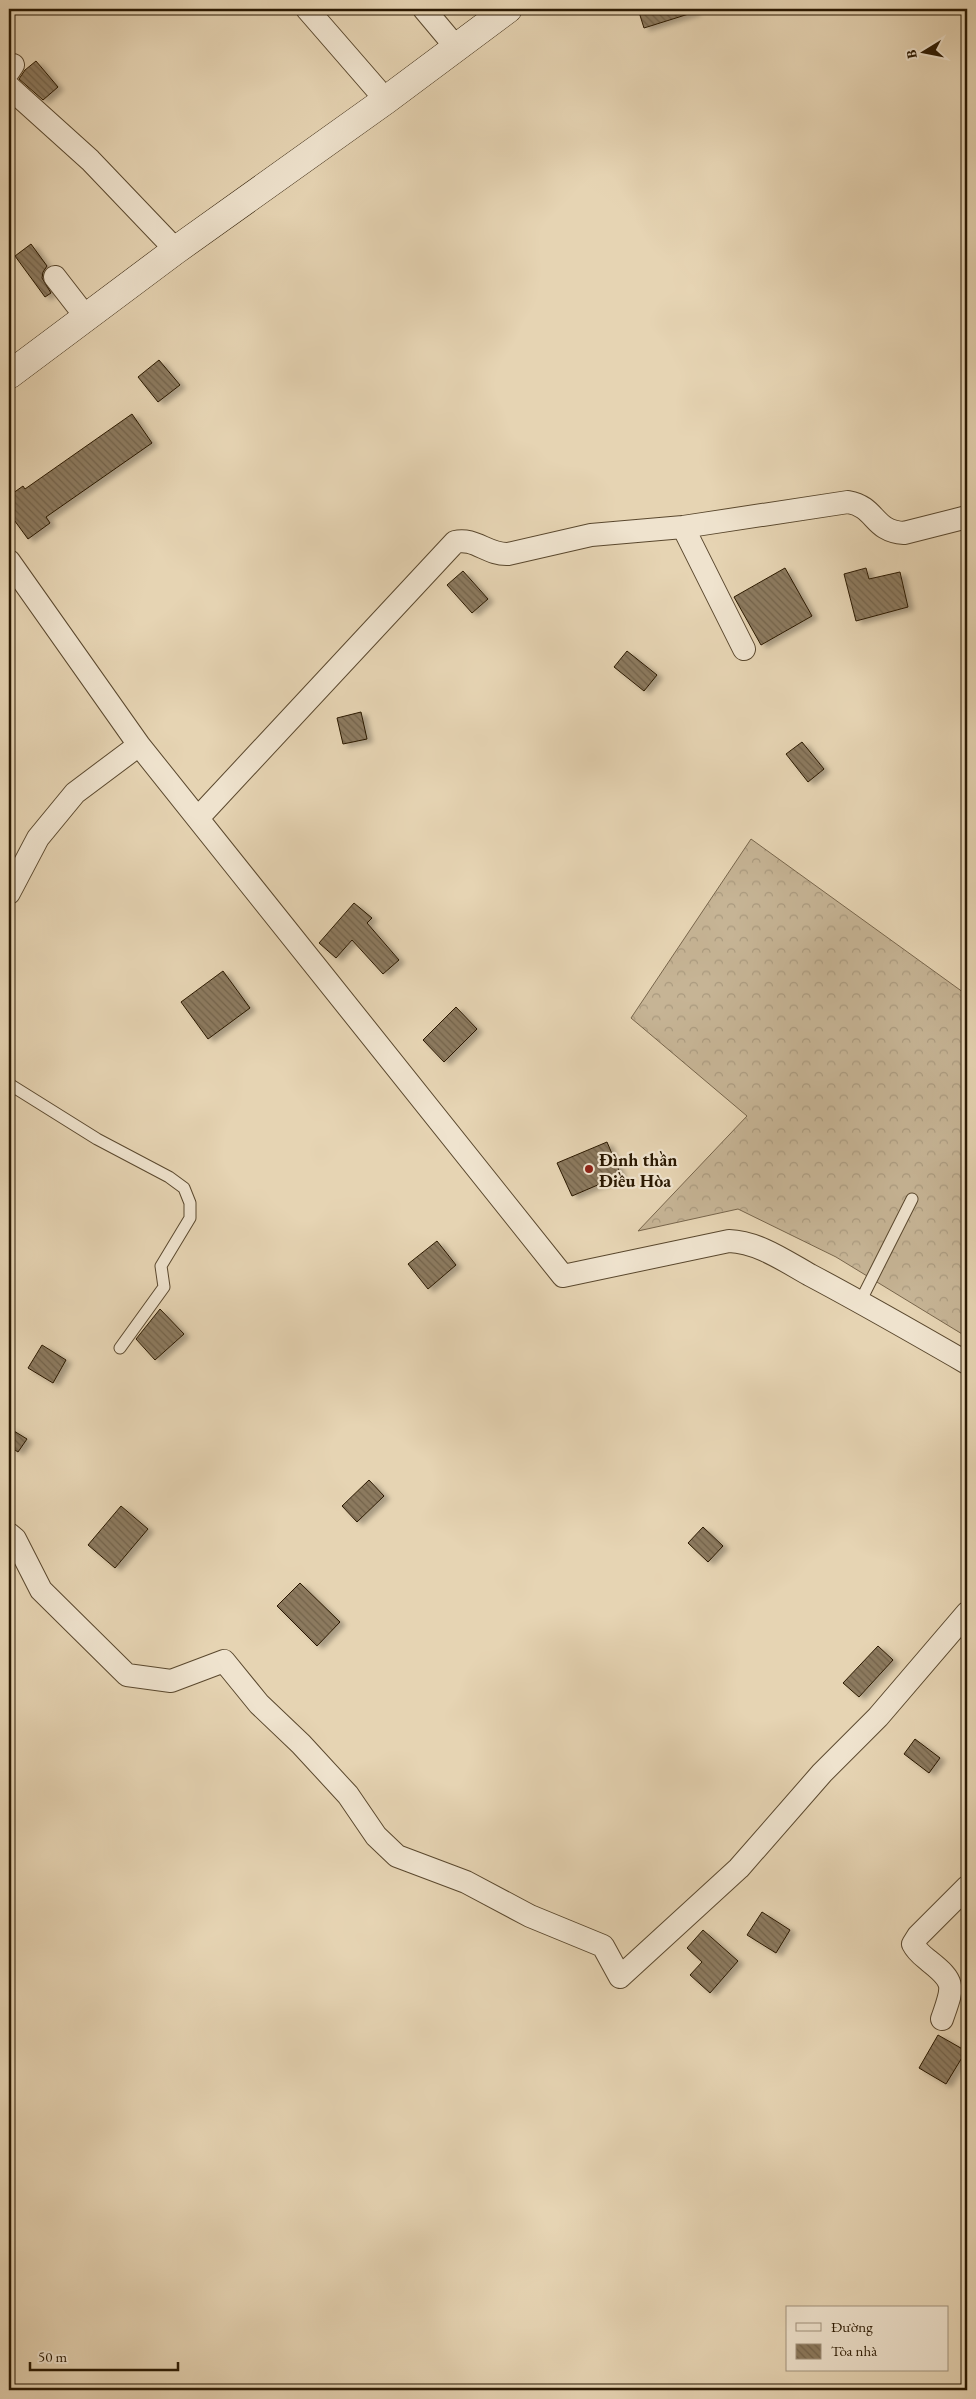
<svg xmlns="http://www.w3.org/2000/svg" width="976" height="2399" viewBox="0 0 976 2399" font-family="'EB Garamond',serif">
	<defs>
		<pattern id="forest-crowns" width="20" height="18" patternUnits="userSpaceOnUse" patternTransform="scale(1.25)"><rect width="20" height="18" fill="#c6b495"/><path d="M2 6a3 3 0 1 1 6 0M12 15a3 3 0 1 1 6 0" fill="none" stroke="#aa9a7f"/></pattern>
		<pattern id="building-back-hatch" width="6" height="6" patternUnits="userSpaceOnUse" patternTransform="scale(1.25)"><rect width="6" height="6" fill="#8c7a5e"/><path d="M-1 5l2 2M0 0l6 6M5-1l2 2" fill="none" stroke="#73634b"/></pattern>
		<filter id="shadow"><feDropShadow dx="5.5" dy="3" stdDeviation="2.5" flood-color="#0004"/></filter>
	</defs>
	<rect width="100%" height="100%" fill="#e6d4b3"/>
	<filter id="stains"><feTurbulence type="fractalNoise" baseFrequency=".004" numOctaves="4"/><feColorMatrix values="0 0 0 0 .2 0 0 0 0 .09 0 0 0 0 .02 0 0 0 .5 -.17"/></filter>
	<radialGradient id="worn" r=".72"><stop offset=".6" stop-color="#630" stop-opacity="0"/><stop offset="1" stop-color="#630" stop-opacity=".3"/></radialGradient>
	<!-- forest -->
	<path fill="url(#forest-crowns)" stroke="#78664c" d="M751,839L967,995V1337L836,1257L738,1209L638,1231L747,1116L631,1018Z"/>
	<!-- building -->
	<path fill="url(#building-back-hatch)" stroke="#2b1902" filter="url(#shadow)" d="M638,9H695V12L644,28Z
		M36,61L58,87L43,100L19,79L25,70Z
		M31,244L47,266L43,272L42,278L51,293L45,297L15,256Z
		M159,360L180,385L158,402L138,377Z
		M132,414L152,443L46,517L50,523L28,539L9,513V496L23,486L25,489Z
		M785,568L812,616L761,645L734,597Z
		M866,568L869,579L900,572L908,607L856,621L844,574Z
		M463,571L488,599L472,613L447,585Z
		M627,651L657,675L644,691L614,667Z
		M361,712L367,739L343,744L337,718Z
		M802,742L824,769L808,782L786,754Z
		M354,903L372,918L367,923L399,960L383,974L352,940L336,958L319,943Z
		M223,971L250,1008L208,1039L181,1002Z
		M456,1007L477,1029L444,1062L423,1040Z
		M607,1142L621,1175L572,1196L557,1163Z
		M437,1241L456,1265L428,1289L408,1264Z
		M160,1309L184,1334L155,1360L136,1339Z
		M42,1345L66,1360L53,1383L28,1368Z
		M9,1428L27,1439L18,1452L9,1446Z
		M369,1480L384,1496L357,1522L342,1506Z
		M121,1506L148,1529L115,1568L88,1545Z
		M703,1527L723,1546L708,1562L688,1543Z
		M300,1583L340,1622L317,1646L277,1606Z
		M878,1646L893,1660L859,1697L843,1683Z
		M915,1739L940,1758L929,1773L904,1754Z
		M762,1912L790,1930L776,1953L747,1935Z
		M703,1930L738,1961L710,1993L690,1975L702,1962L687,1948Z
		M938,2035L966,2051L946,2084L919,2068Z"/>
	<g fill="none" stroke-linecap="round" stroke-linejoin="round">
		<defs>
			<path id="lane" d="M9,1084L97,1139L169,1177L184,1188L190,1203V1218L161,1266L164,1287L120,1348
				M860,1302L912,1199"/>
			<path id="street" d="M307,9L386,100
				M424,9L455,46
				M9,71L13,65
				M9,87L90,160L176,250
				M55,277L86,317
				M683,527L744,649
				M9,561L139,745L563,1276L729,1241C758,1242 785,1261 810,1275C863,1303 915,1333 967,1363
				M198,818L455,542C474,537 488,555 508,554L591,535L683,527L848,502C877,507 872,531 904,533L967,517
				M9,893L38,838L75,793L139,745
				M9,1534L15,1539L41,1590L127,1675L171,1681L224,1661L259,1704L301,1744L348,1795L376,1836L397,1856L466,1882L530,1916L603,1946L620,1977L739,1868L822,1773L878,1717L967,1613
				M942,2019C953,1987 957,1983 929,1961C923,1956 917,1952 913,1944L918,1936L967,1887"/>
			<path id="secondary" d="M9,375L176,250L386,100L508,9"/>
		</defs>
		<!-- lane casing -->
		<use href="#lane" stroke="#5a482e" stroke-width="13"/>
		<!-- street casing -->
		<use href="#street" stroke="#5a482e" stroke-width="24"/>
		<!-- secondary casing -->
		<use href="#secondary" stroke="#2b1902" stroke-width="29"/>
		<!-- lane -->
		<use href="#lane" stroke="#efe3ce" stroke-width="11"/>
		<!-- street -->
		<use href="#street" stroke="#efe3ce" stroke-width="22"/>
		<!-- secondary -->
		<use href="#secondary" stroke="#efe3ce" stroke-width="28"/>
	</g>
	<!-- markers -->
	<circle fill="#8f2418" stroke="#efe3ce" stroke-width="2" cx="589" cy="1169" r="5"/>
	<g text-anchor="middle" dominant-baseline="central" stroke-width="4.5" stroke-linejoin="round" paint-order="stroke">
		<!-- poi labels -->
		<g font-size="18" font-weight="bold" fill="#2b1902" stroke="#efe3ce" text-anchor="start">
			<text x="599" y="1159">Đình thần<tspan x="599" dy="21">Điều Hòa</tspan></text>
		</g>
	</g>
	<!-- margin -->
	<rect width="976" height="2399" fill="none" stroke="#e6d4b3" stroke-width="30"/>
	<rect x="10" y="10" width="956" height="2379" fill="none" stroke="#2b1902" stroke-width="2.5"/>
	<rect x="15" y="15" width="946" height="2369" fill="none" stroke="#2b1902"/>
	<!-- legend -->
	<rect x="786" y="2306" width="162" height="65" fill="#efe3ce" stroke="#a1927c"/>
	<rect x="796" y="2323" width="25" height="8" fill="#efe3ce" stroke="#a1927c"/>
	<text x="831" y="2332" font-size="15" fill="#2b1902">Đường</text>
	<rect x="796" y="2344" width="25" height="15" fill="url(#building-back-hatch)" stroke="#a1927c"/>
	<text x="831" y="2356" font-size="15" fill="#2b1902">Tòa nhà</text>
	<!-- north arrow -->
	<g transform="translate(924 52) rotate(260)" stroke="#efe3ce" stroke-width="4" paint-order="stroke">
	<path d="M0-4L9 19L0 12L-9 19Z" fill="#2b1902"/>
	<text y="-8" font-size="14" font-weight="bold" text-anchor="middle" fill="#2b1902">B</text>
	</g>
	<!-- scale -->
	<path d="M30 2362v8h148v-8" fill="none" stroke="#2b1902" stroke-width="2.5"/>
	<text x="38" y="2362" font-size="15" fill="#2b1902" stroke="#efe3ce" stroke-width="4" paint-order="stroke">50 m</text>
	<rect width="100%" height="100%" filter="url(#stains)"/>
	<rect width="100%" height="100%" fill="url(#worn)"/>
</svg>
